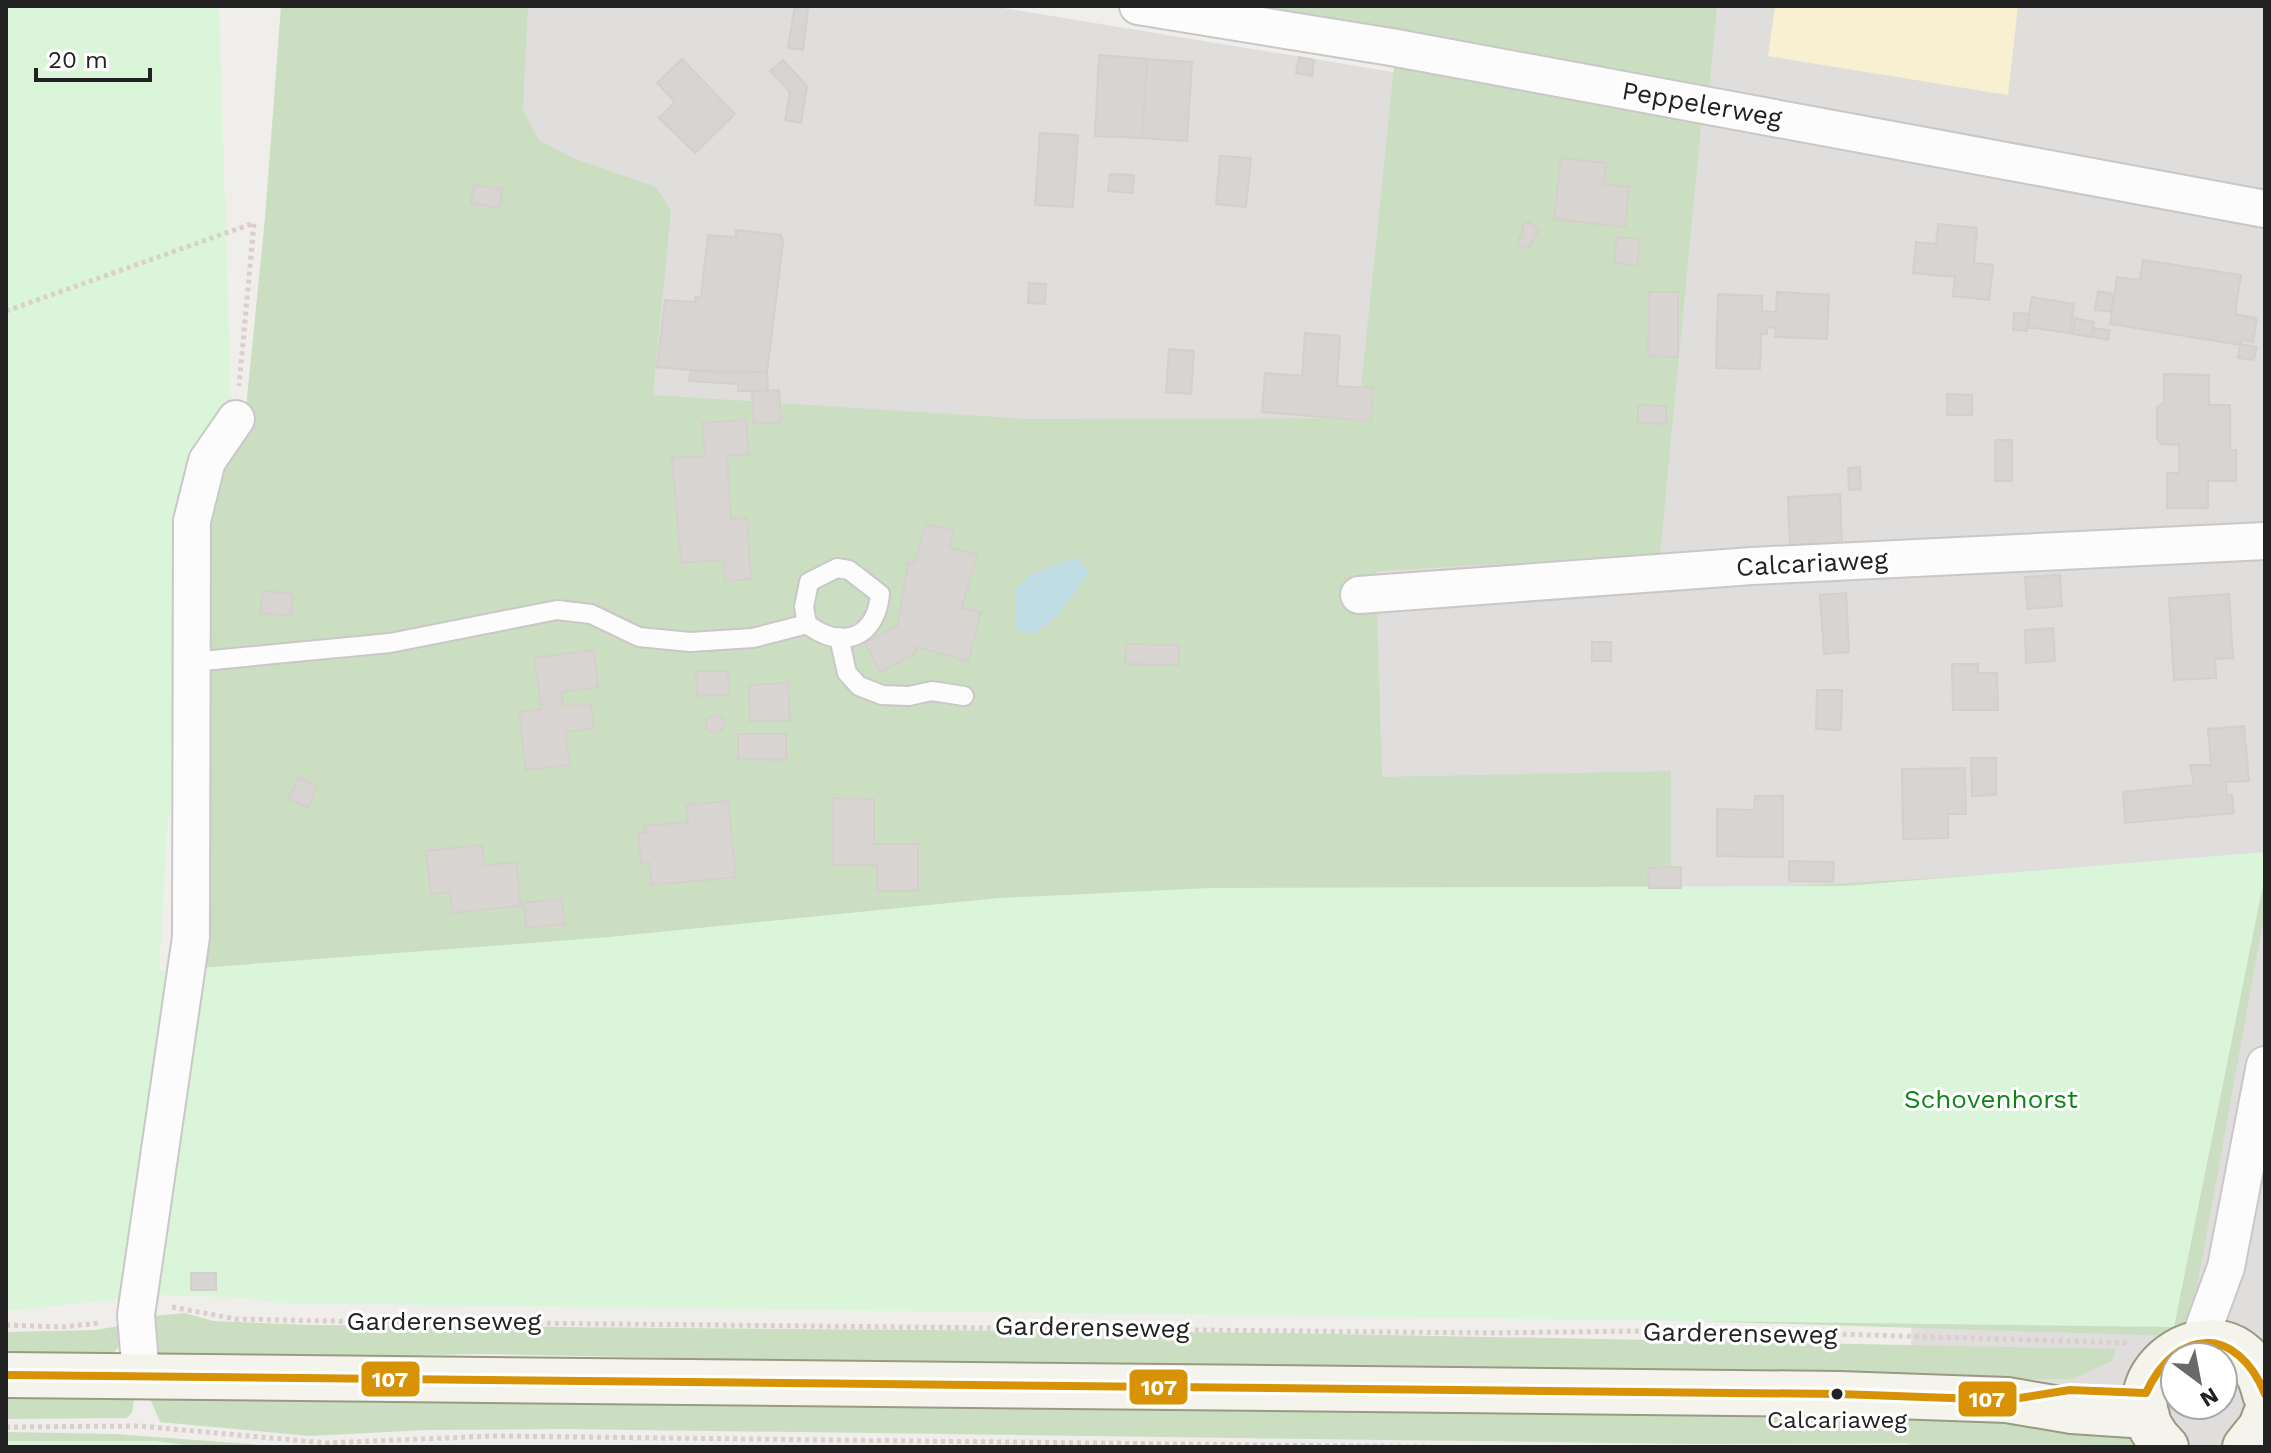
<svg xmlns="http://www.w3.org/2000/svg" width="2271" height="1453" viewBox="0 0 2271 1453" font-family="'Work Sans',sans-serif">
	<rect width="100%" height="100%" fill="#f0eeeb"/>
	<!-- residential -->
	<path fill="#dfdedc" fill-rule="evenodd" d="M295,6H991L1454,82L1453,6H2265V1447H1908L1912,1311L201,989ZM2175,1357H2223V1405H2175Z"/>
	<!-- forest -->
	<path fill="#cbdec1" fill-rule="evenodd" d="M281,6H528L523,110L539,140L573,158L656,187L671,210L653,395L1028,419L1358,418L1394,67L1702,116L1660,555L1376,571L1382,777L1671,771V893L2265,859V911L2193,1309L2173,1336L1282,1308L188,1266L198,526L215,467L244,428L265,218ZM1077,558L1089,572L1044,628L1030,575Z
		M1223,6H1717L1709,90Z
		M185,1313L213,1321L313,1325L1284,1333L2116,1349L2112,1361L2073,1379L1792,1381L481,1354L163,1360L149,1340L152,1316Z
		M125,1325L127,1338L109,1358L6,1357V1332L96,1330Z
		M6,1392L135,1393L132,1412L127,1418L6,1419Z
		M148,1394L1887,1415L2109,1425L2144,1441C2125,1453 2093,1447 2072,1443L1693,1444L565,1429L426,1430L309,1436L160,1422Z
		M6,1432L115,1434L288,1447H6Z"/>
	<!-- sand -->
	<path fill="#f8f0d0" d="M1775,6H2018L2008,95L1768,56Z"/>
	<!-- park -->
	<path fill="#daf5da" d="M6,6H219L231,403L217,476L167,832L159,971L609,937L999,898L1211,888L1846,886L2265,852V875L2174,1327L276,1303L247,1298L160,1295L6,1311Z
		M6,1441H155L202,1447H6Z"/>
	<!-- water -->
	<path fill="#bfdbe3" d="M1077,557L1089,572C1074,593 1057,621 1033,634L1016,630L1015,591L1030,575Z"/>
	<!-- building -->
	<path fill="#d7d4d2" stroke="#d3d0cc" stroke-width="2" d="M795,6L808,8L803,50L788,48Z
		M1099,55L1147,59L1142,138L1095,136Z
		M1299,57L1314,60L1312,76L1296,73Z
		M682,59L735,114L695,153L659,118L675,102L657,83Z
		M1147,59L1192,62L1187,141L1142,138Z
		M783,60L807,86L801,123L785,120L790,92L770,71Z
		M1040,133L1078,135L1073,207L1035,205Z
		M1220,156L1251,158L1246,207L1216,204Z
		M1561,158L1606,163L1604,184L1629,187L1625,227L1554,219Z
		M1110,174L1134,175L1133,193L1108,191Z
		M474,185L502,189L499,208L471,203Z
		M1529,222L1539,231L1528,249L1517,245L1520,236L1523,237L1522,225Z
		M1938,224L1977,228L1974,263L1993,265L1989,300L1953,296L1955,277L1913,273L1916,242L1936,244Z
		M736,230L781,235L783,242L767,372L724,373L657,367L665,300L695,302L696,297H701L708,235L736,237Z
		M1617,237L1640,239L1637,266L1614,263Z
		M2143,260L2241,275L2235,314L2257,318L2253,342L2242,340L2241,345L2110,324L2117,277L2140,280Z
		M1029,283L1046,284L1045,304L1028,303Z
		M2098,291L2114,294L2111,312L2095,310Z
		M1649,292H1678V357L1648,356Z
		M1777,292L1829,295L1827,339L1775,337L1776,328L1767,327V334H1761L1760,369L1716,368L1718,294L1762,296V311L1776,312Z
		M2032,297L2074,304L2070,333L2027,327Z
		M2014,313L2029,314L2027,331L2013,330Z
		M2075,318L2094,322L2092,337L2072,334Z
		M2093,328L2110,330L2108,340L2092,337Z
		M1305,333L1340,336L1337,386L1373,388L1371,421L1262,412L1265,373L1302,376Z
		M2240,344L2257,347L2254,360L2238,358Z
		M1169,349L1194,351L1191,394L1166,392Z
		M691,370L767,372L768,390L738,391V384L689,381Z
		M2164,374L2209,375V405H2230V450H2236V481H2208V508H2167V473H2179V445L2161,444L2157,438V407L2164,403Z
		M779,390L781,422L754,424L752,391Z
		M1947,394L1972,395V415H1947Z
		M1638,405L1666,406V424L1638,423Z
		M746,420L749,455L727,456L731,519L747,518L751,579L725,581L724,560L681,563L672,458L705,456L702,423Z
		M1995,440H2012V481H1995Z
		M1860,467L1861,489L1849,490L1848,468Z
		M1840,494L1842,544L1790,545L1788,497Z
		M926,524L954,531L949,547L977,555L962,608L981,613L968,661L917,647L914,654L880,672L865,643L897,626L908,563L914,564Z
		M2060,575L2062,606L2027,609L2025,577Z
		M263,591L293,594L291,616L260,613Z
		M1846,593L1849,652L1824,654L1820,595Z
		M2229,594L2233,658L2215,659L2216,678L2174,680L2169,598Z
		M2053,628L2055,661L2026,663L2025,630Z
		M1592,642H1611V661H1592Z
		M1126,644L1179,645V665L1125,664Z
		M594,650L598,687L561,692L563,706L591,705L594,728L565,732L570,765L526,770L519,712L542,709L534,658Z
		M1952,664H1978V673H1997L1998,710H1953Z
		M728,671L729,695L697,696L696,672Z
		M788,683L790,720L750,721L749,685Z
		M1817,690H1842L1841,730L1816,729Z
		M706 724a9 9 0 1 1 18 0a9 9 0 1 1-18 0Z
		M2244,726L2249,781L2226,782L2227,795H2232L2234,813L2125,823L2123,792L2194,785L2190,765H2211L2208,729Z
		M738,734H786V760L738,759Z
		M1971,758H1996V795L1972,796Z
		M1965,768L1966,814H1948V838L1903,839L1902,769Z
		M298,777L317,786L308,808L289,799Z
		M1755,796H1783V857L1717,856V809L1754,810Z
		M833,798L874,799V844H918V891H877V865H833Z
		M728,801L736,877L652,885L649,862L641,863L638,833H645L644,826L688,822L686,805Z
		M482,845L484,866L516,862L521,906L452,913L450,892L431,894L426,851Z
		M1789,861L1834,862L1833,882L1789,881Z
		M1681,867V888H1649L1648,868Z
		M562,899L565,924L526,928L524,903Z
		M191,1273H216V1290H191Z"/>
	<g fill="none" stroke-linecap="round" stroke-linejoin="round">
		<defs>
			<path id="lane" d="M837,568L849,570L880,594C876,638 842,651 807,624L804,607L809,582Z
				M839,637L847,673L859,686L882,695L909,696L932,691L964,696
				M192,662L390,643L557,610L591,614L639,637L690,642L753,638L807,624"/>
			<path id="street" d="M1138,6L1391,47L2265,209
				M1359,595L1752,566L2265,541
				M2199,1341L2226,1267L2265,1065
				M141,1376L136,1315L191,937L192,521L207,461L236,419"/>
			<path id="secondary" d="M6,1375L1839,1394L2007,1400L2072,1411L2147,1416
				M2166,1447C2090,1376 2238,1282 2265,1394
				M2245,1447L2261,1427L2265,1416"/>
		</defs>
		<!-- lane casing -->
		<use href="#lane" stroke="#c9c8c7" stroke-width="22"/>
		<!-- street casing -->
		<use href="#street" stroke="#c9c8c7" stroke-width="40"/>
		<!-- secondary casing -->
		<use href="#secondary" stroke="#999a82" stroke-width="48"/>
		<!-- path -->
		<path stroke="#dccecd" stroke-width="5" stroke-dasharray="4 4" stroke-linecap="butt" d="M6,311L254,223L239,386
			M172,1307L236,1319L325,1321L1491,1333L1709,1330L2128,1343
			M6,1325L62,1327L99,1323
			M6,1427L139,1426L326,1443L494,1436L1435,1447"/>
		<!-- lane -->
		<use href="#lane" stroke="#fdfcfc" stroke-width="18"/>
		<!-- street -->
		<use href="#street" stroke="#fdfcfc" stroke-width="36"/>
		<!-- secondary -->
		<use href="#secondary" stroke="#f4f4ed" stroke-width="44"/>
		<defs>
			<path id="bus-1" d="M6,1375L1839,1394L2007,1400L2070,1390L2146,1393C2176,1327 2237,1325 2265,1394"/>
		</defs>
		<!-- bus-1 casing -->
		<use href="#bus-1" stroke="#fff" stroke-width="14"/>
		<!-- bus-1 -->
		<use href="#bus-1" stroke="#d79205" stroke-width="8"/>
	</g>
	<!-- markers -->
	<circle fill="#222" stroke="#fff" stroke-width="3" cx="1837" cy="1394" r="7"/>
	<g text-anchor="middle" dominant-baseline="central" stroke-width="6" stroke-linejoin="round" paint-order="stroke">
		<!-- bus labels -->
		<g font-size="24" fill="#222" stroke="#fff">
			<text x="1837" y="1420">Calcariaweg</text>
		</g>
		<!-- street labels -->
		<g font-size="26" fill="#222" stroke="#fff">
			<text transform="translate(1702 104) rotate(10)">Peppelerweg</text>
			<text transform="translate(1812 563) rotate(-3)">Calcariaweg</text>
			<text x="444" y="1321">Garderenseweg</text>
			<text transform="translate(1092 1327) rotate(1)">Garderenseweg</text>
			<text transform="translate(1740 1333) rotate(1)">Garderenseweg</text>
		</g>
		<!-- park labels -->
		<g font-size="26" fill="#0c8416" stroke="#fff">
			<text x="1991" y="1099">Schovenhorst</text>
		</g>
	</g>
	<g stroke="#fff" stroke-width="3">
		<rect x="360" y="1360" width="61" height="38" rx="8" fill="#d79205"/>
		<rect x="1128" y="1368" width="61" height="38" rx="8" fill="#d79205"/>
		<rect x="1957" y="1380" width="61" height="38" rx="8" fill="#d79205"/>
	</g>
	<g font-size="22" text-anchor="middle" font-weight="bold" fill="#fff">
		<text x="390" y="1387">107</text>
		<text x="1159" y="1395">107</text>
		<text x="1987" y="1407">107</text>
	</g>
	<!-- border -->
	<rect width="2271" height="1453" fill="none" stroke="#222222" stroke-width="16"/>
	<!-- north arrow -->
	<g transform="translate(2199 1381) rotate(148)"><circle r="38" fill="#ffffff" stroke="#a7a7a7" stroke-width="2"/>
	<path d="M0-6L14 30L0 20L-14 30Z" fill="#6a6968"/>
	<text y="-12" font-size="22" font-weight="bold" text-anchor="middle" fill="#222222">N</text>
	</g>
	<!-- scale -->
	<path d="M36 68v12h114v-12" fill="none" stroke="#222222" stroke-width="4"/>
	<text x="48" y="68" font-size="24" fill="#222222" stroke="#ffffff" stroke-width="6" paint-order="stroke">20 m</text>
</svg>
